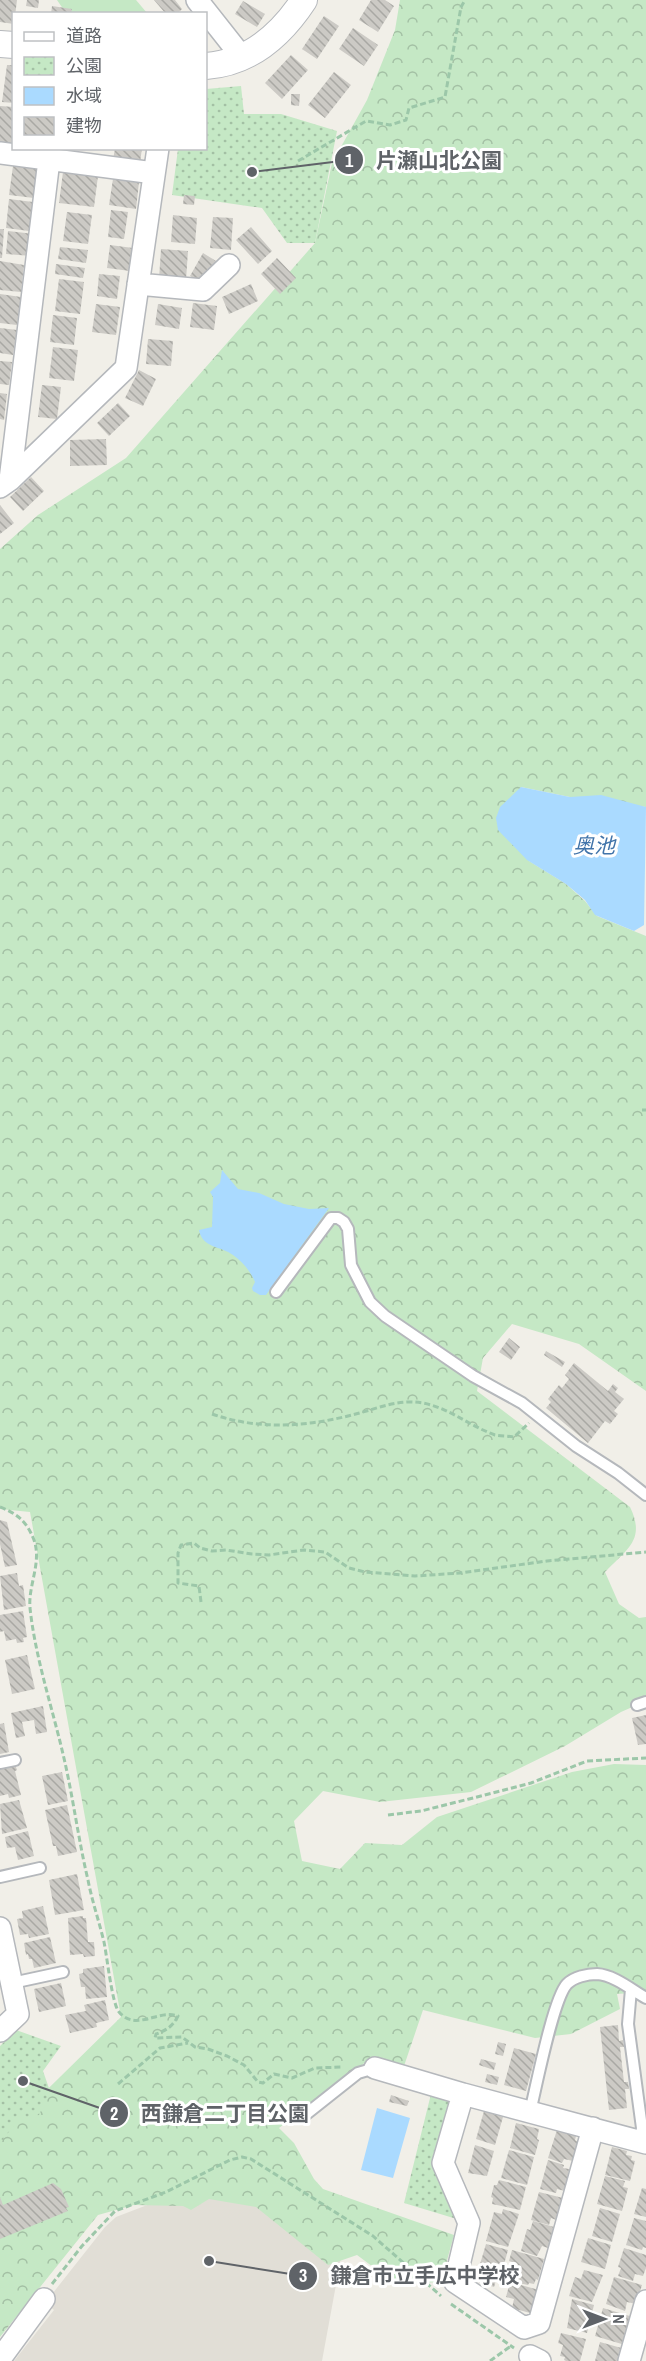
<svg xmlns="http://www.w3.org/2000/svg" width="646" height="2361" viewBox="0 0 646 2361" font-family="'Archivo Narrow','Noto Sans JP',sans-serif">
	<defs>
		<pattern id="forest-crowns" width="20" height="18" patternUnits="userSpaceOnUse" patternTransform="scale(1.5)"><rect width="20" height="18" fill="#c5e8c5"/><path d="M2 6a3 3 0 1 1 6 0M12 15a3 3 0 1 1 6 0" fill="none" stroke="#a3c0a4"/></pattern>
		<pattern id="park-dots" width="8" height="8" patternUnits="userSpaceOnUse" patternTransform="scale(1.5)"><rect width="8" height="8" fill="#c5e8c5"/><path d="M2 2h.1M6 6h.1" fill="none" stroke="#a3c0a4" stroke-width="1.8" stroke-linecap="round"/></pattern>
		<pattern id="building-back-hatch" width="6" height="6" patternUnits="userSpaceOnUse" patternTransform="scale(1.5)"><rect width="6" height="6" fill="#cccac5"/><path d="M-1 5l2 2M0 0l6 6M5-1l2 2" fill="none" stroke="#a9a8a4"/></pattern>
	</defs>
	<rect width="100%" height="100%" fill="#f1efe8"/>
	<!-- education -->
	<path fill="#e1ded6" d="M233,2163L347,2225L322,2361H14L54,2310L49,2306V2298L105,2227L116,2217L176,2194Z"/>
	<!-- grass -->
	<path fill="#c5e8c5" d="M57,0H136L147,13H66Z"/>
	<!-- forest -->
	<path fill="url(#forest-crowns)" d="M400,0H646V807L570,797L521,787L529,861L566,884L585,901L597,916L646,936V1391L579,1344L512,1324L483,1358L477,1391L630,1507C646,1540 627,1549 605,1572L619,1604L639,1618L646,1617V1701L621,1712L565,1746L471,1792L380,1802L323,1791L294,1821L302,1861L340,1869L365,1843L402,1845L437,1817L572,1772L614,1764L646,1765V1992L617,1994L620,2009L571,2034L535,2038L423,2010L404,2066L371,2058L279,2128L294,2143L314,2179L323,2189L454,2235L441,2282L396,2284L357,2255L328,2265L256,2207L209,2199L191,2210L183,2206L134,2205L98,2215L0,2337V2136L121,2017L30,1512L0,1509V549L38,515L126,458L315,243L332,163L367,100L395,30Z"/>
	<!-- park -->
	<path fill="url(#park-dots)" d="M241,86L244,114H281L337,131L315,243H287L262,208L172,195L178,149L206,148V89Z
		M16,2030L61,2046L43,2071L50,2091L39,2115L19,2119L0,2143V2046Z
		M431,2094L449,2099L453,2105L436,2165L460,2220L404,2203Z"/>
	<!-- water -->
	<path fill="#aadaff" d="M521,787L570,797L601,795L646,807L644,925L634,931L595,915L585,900L566,884L527,860L498,830L496,818L500,807Z
		M222,1170L238,1189L259,1193L284,1204L309,1209L329,1208L266,1295H260L253,1291L252,1288L255,1282C251,1272 242,1261 233,1255C221,1246 202,1248 199,1230L212,1227L213,1197L210,1192L220,1183Z
		M377,2108L410,2118L393,2178L361,2170Z"/>
	<!-- building -->
	<path fill="url(#building-back-hatch)" d="M0,0H17L14,24L0,22Z
		M27,0H39L38,8L26,6Z
		M154,0H175L182,9L177,14H166Z
		M371,0H385L394,6L378,32L359,20Z
		M243,1L265,14L257,27L235,14Z
		M52,6L72,9L71,14H51Z
		M324,16L339,26L317,59L302,49Z
		M353,28L378,45L364,66L339,49Z
		M291,55L308,70L282,99L265,83Z
		M7,65H14V103L2,102Z
		M334,72L351,85L325,118L308,105Z
		M291,94H300L299,106L291,105Z
		M0,106L14,107V144L0,142Z
		M115,148H142L140,163L113,160Z
		M13,166L38,169L34,198L9,195Z
		M63,172L98,176L94,207L59,203Z
		M113,179L139,182L136,209L109,205Z
		M184,195L195,196L194,205L183,204Z
		M9,199L33,202L29,231L6,228Z
		M111,210L128,212L124,239L108,237Z
		M67,212L92,215L88,244L63,241Z
		M173,215L197,218L195,244L171,242Z
		M213,217L233,218L231,250L210,248Z
		M251,227L272,251L258,264L236,240Z
		M0,229H4L2,258H0Z
		M8,231L34,234L32,256L6,254Z
		M110,245L133,248L130,271L107,268Z
		M60,247L88,250L86,263L58,259Z
		M161,249L188,251L186,280L159,279Z
		M203,253L216,261L203,284L190,276Z
		M277,258L296,278L280,294L261,274Z
		M0,261L24,265L21,292L0,290Z
		M56,264L85,268L83,278L55,274Z
		M99,274L120,276L117,299L97,296Z
		M59,279L84,282L80,314L55,311Z
		M251,284L258,301L229,314L222,297Z
		M0,294L21,297L17,325L0,323Z
		M193,303L217,306L214,330L190,327Z
		M96,304L120,307L116,335L92,332Z
		M158,304L182,308L179,329L155,325Z
		M53,315L77,318L74,345L50,342Z
		M0,328L17,330L13,355L0,353Z
		M148,339L173,341L171,366L146,364Z
		M53,347L78,350L74,381L49,378Z
		M0,361L12,362L9,385L0,384Z
		M139,370L156,379L143,406L125,398Z
		M42,385L61,387L57,419L38,417Z
		M0,393L7,394L4,420L0,419Z
		M118,403L130,416L109,436L97,423Z
		M106,439L107,465L70,466V440Z
		M31,477L44,491L23,511L10,497Z
		M0,505L14,523L0,534Z
		M509,1338L520,1347L511,1360L499,1352Z
		M546,1351L565,1362L562,1367L544,1355Z
		M574,1363L608,1391L613,1384L618,1388L615,1392L624,1399L614,1411L618,1414L610,1424L605,1421L588,1443L546,1408L551,1402L548,1399L559,1385L562,1388L569,1379L565,1375Z
		M0,1520L7,1522L17,1565L5,1567L0,1544Z
		M17,1573L19,1586L23,1585L26,1606L4,1610L0,1576Z
		M23,1611L27,1637L23,1638L24,1642L17,1643L16,1639L6,1641L4,1631L0,1632V1615Z
		M27,1655L35,1689L12,1694L5,1660Z
		M43,1706L47,1732L36,1734L34,1720L22,1722L25,1736L16,1738L11,1713Z
		M646,1715V1744L638,1745L632,1718Z
		M4,1723L9,1752L0,1754V1724Z
		M15,1764L17,1770L15,1771L21,1795L9,1798L8,1794L0,1796V1768Z
		M62,1772L68,1801L48,1805L42,1776Z
		M19,1800L27,1828L2,1834L0,1804Z
		M67,1805L77,1852L58,1856L56,1846H53L45,1810Z
		M28,1831L34,1856L18,1860L15,1847L7,1848L5,1837Z
		M77,1874L84,1910L55,1915L49,1880Z
		M43,1906L49,1934L29,1938L28,1934L20,1935L17,1919L23,1918L22,1911Z
		M83,1916V1918H86L88,1942H94L95,1956L84,1957L83,1954L70,1955L68,1918Z
		M50,1937L56,1963L34,1968L32,1959H29L28,1954L26,1955L24,1943Z
		M104,1966L107,1997L86,1999L85,1987H81L79,1974L83,1973V1969Z
		M61,1983L66,2006L39,2012L34,1989Z
		M105,2000L109,2020L96,2023L97,2027L70,2033L65,2015L86,2011L84,2005Z
		M618,2025L619,2041L623,2040L624,2047H620L624,2082H628L629,2089H625L627,2108L609,2110L600,2027Z
		M498,2042L506,2044L503,2056L495,2054Z
		M514,2048L536,2054L526,2091L504,2085Z
		M481,2059L496,2063L494,2070L479,2065Z
		M487,2074L499,2077L497,2085L485,2082Z
		M391,2095L409,2101L407,2106L389,2102Z
		M484,2111L503,2117L495,2145L476,2139Z
		M516,2123L539,2129L537,2139L539,2140L535,2155L510,2148Z
		M557,2130L576,2136L575,2140L578,2142L573,2161L564,2159L562,2163L548,2158Z
		M475,2145L494,2151L487,2176L468,2173Z
		M612,2147L627,2151L626,2155L632,2156L631,2160L635,2161L630,2181L605,2175Z
		M509,2150L534,2157L527,2185L501,2178Z
		M548,2160L564,2165L563,2168L569,2169L565,2191L557,2189L556,2193L540,2189Z
		M605,2176L625,2181L623,2187L628,2188L622,2211L597,2204Z
		M499,2180L526,2187L520,2210L492,2204L493,2198L491,2197L494,2185H497Z
		M53,2183L61,2189L69,2207L66,2208L68,2211L0,2239V2197L3,2205Z
		M642,2188L646,2189V2217L634,2214Z
		M539,2192L563,2198L559,2221L551,2218L549,2225L531,2220Z
		M600,2208L620,2214L612,2242L592,2236Z
		M503,2209L519,2214L508,2247L486,2241L494,2212L502,2214Z
		M634,2218L646,2221V2248L643,2247L642,2250L626,2245Z
		M533,2221L554,2227L548,2248L542,2246L537,2256L521,2251L527,2229L530,2230Z
		M588,2238L611,2245L605,2269L581,2262Z
		M486,2244L508,2250L501,2275L498,2274L494,2287L475,2281Z
		M624,2248L646,2255V2268L643,2276L635,2274L633,2281L618,2276L621,2268L618,2267Z
		M512,2250L544,2259L538,2280L536,2279L534,2284L529,2283L528,2285L514,2282L518,2264L509,2261Z
		M584,2270L603,2275L592,2302L569,2296L575,2277L581,2279Z
		M614,2277L642,2285L636,2304L627,2302L625,2311L606,2304Z
		M510,2282L539,2290L534,2308L531,2307L530,2313L512,2308L514,2299L506,2297Z
		M572,2299L594,2305L587,2333L567,2328Z
		M603,2308L633,2317L625,2345L595,2336Z
		M561,2333L586,2339L580,2361H566L564,2360L565,2357L560,2356L563,2345L558,2343Z
		M600,2342L625,2349L621,2361H595Z"/>
	<g fill="none" stroke-linecap="round" stroke-linejoin="round">
		<defs>
			<path id="service" d="M276,1292L331,1218H338L344,1222L348,1229L351,1265L370,1302L385,1316L473,1376L522,1403L576,1446L618,1473L646,1495
				M637,1705L646,1702
				M0,1763L15,1760
				M0,1877L40,1868
				M12,1983L63,1972
				M631,1989L628,2024L642,2128L640,2142
				M530,2112C536,2088 553,1999 567,1984C574,1977 587,1974 597,1974C614,1975 632,1990 646,1998
				M305,2115L358,2073L375,2068"/>
			<path id="minor" d="M197,0L242,57
				M0,153L154,173
				M138,284L203,290L229,265
				M10,480L49,160
				M0,487L10,480L126,368L158,148
				M0,1928L18,2014L0,2031
				M375,2068L463,2094L646,2143
				M463,2094L443,2163L469,2223L455,2282L524,2328L539,2323L593,2128
				M530,2356L540,2361
				M0,2359L44,2299
				M629,2361L646,2301"/>
			<path id="tertiary" d="M0,44L14,45
				M206,66C249,63 281,35 304,0"/>
		</defs>
		<!-- service casing -->
		<use href="#service" stroke="#b5b8bc" stroke-width="14"/>
		<!-- minor casing -->
		<use href="#minor" stroke="#b5b8bc" stroke-width="24"/>
		<!-- tertiary casing -->
		<use href="#tertiary" stroke="#b5b8bc" stroke-width="28"/>
		<!-- path -->
		<path stroke="#9cc7a9" stroke-width="3" stroke-dasharray="6 3" stroke-linecap="butt" d="M298,161L366,121L390,125L406,120L409,108L445,97L461,7L465,0
			M642,1110H646
			M212,1414C258,1430 305,1427 352,1415C369,1411 388,1403 406,1402C441,1400 464,1424 495,1435C501,1436 508,1436 514,1437L529,1423
			M0,1507C18,1514 27,1522 34,1540C42,1563 28,1585 30,1608C35,1656 52,1707 63,1754C73,1796 78,1838 88,1880C92,1901 99,1921 104,1942C107,1956 112,2004 119,2012C136,2032 158,2009 178,2016C173,2026 167,2030 156,2034L155,2038L182,2037L195,2047L208,2049L227,2056L244,2065L258,2082L263,2083L274,2074L292,2078L315,2068L342,2067
			M201,1602L199,1586L178,1583V1553L181,1545L194,1543L200,1548L212,1551L226,1550L252,1554L269,1555L304,1550L325,1552L349,1568L365,1572L415,1576L460,1573L547,1561L646,1552
			M388,1815L421,1811L469,1799L531,1783L587,1761L646,1758
			M118,2084L160,2048L188,2043
			M52,2284L82,2246L115,2211L166,2192L230,2160L242,2157L251,2159L373,2236L441,2296
			M451,2304L514,2348
			M490,2361L511,2346"/>
		<!-- service -->
		<use href="#service" stroke="#fff" stroke-width="10"/>
		<!-- minor -->
		<use href="#minor" stroke="#fff" stroke-width="21"/>
		<!-- tertiary -->
		<use href="#tertiary" stroke="#fff" stroke-width="26"/>
	</g>
	<g text-anchor="middle" dominant-baseline="central" stroke-width="6" stroke-linejoin="round" paint-order="stroke">
		<!-- water labels -->
		<g font-size="21" font-style="italic" fill="#4174aa" stroke="#fff">
			<text x="594" y="845">奥池</text>
		</g>
	</g>
	<!-- callouts -->
	<path fill="none" stroke="#5f6368" stroke-width="2" d="M252 172L349 160M23 2081L114 2113M209 2261L303 2276"/>
	<g fill="#5f6368" stroke="#fff" stroke-width="2">
		<circle cx="252" cy="172" r="6"/>
		<circle cx="23" cy="2081" r="6"/>
		<circle cx="209" cy="2261" r="6"/>
		<circle cx="349" cy="160" r="15"/>
		<circle cx="114" cy="2113" r="15"/>
		<circle cx="303" cy="2276" r="15"/>
	</g>
	<g font-size="18" text-anchor="middle" font-weight="bold" fill="#fff">
		<text x="349" y="167">1</text>
		<text x="114" y="2120">2</text>
		<text x="303" y="2282">3</text>
	</g>
	<g font-size="21" text-anchor="middle" font-weight="bold" fill="#5f6368" stroke="#fff" stroke-width="6" stroke-linejoin="round" paint-order="stroke">
		<text x="439" y="168">片瀬山北公園</text>
		<text x="225" y="2121">西鎌倉二丁目公園</text>
		<text x="425" y="2283">鎌倉市立手広中学校</text>
	</g>
	<!-- legend -->
	<rect x="12" y="12" width="195" height="138" fill="#ffffff" stroke="#bfc1c3" stroke-width="1.5"/>
	<rect x="24" y="32" width="30" height="9" fill="#ffffff" stroke="#bfc1c3" stroke-width="1.5"/>
	<text x="66" y="42" font-size="18" fill="#5f6368">道路</text>
	<rect x="24" y="57" width="30" height="18" fill="url(#park-dots)" stroke="#bfc1c3" stroke-width="1.5"/>
	<text x="66" y="72" font-size="18" fill="#5f6368">公園</text>
	<rect x="24" y="87" width="30" height="18" fill="#aadaff" stroke="#bfc1c3" stroke-width="1.5"/>
	<text x="66" y="102" font-size="18" fill="#5f6368">水域</text>
	<rect x="24" y="117" width="30" height="18" fill="url(#building-back-hatch)" stroke="#bfc1c3" stroke-width="1.5"/>
	<text x="66" y="132" font-size="18" fill="#5f6368">建物</text>
	<!-- north arrow -->
	<g transform="translate(604 2319) rotate(90)" stroke="#ffffff" stroke-width="4.5" paint-order="stroke">
	<path d="M0-4.5L10 22L0 15L-10 22Z" fill="#5f6368"/>
	<text y="-9" font-size="16" font-weight="bold" text-anchor="middle" fill="#5f6368">N</text>
	</g>
</svg>
